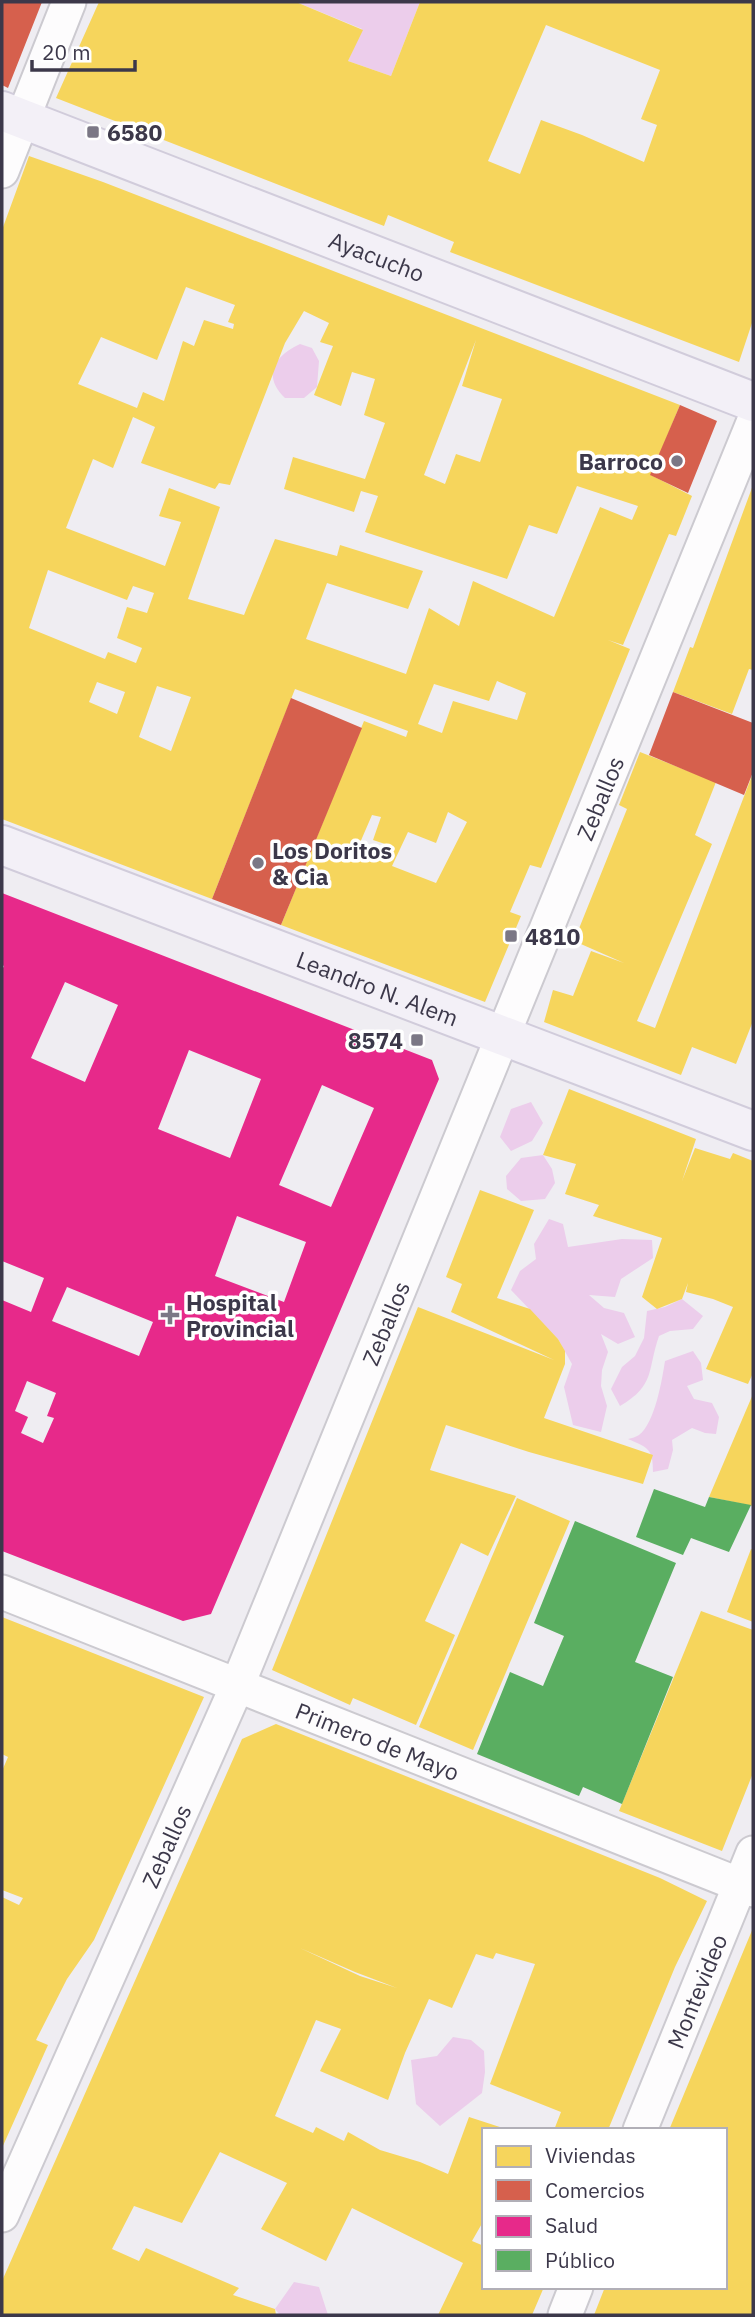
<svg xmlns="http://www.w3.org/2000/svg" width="755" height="2317" viewBox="0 0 755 2317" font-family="'IBM Plex Sans',sans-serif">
	<rect width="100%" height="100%" fill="#efedf2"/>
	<!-- green -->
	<path fill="#eccdeb" d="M296,2H420L391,76L348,61L362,29Z
		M300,344L312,348L319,361L317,387L304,398H285C262,376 274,356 300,344Z
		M531,1102L543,1123L532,1141L511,1151L500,1137L511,1109Z
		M543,1155L552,1169L555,1183L545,1199L521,1201L507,1189L506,1176L521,1158Z
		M549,1219L563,1224L568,1247L622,1239L652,1240L653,1258L621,1279L615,1297L589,1295L604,1308L624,1313L635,1337L618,1344L601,1334L608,1352L602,1370L601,1386L607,1406L601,1432L573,1425L564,1387L572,1364L558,1339L511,1290L520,1271L536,1259L534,1244Z
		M682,1299L703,1316L693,1329L670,1331L659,1336C647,1370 656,1385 620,1406L611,1389L622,1367L635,1356L644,1338L647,1311L665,1307Z
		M693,1351L701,1363L703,1380L687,1386L694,1399L712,1403L719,1417L716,1434L705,1433L692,1428L672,1440L673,1450L668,1469L653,1472C653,1448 648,1448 628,1439C632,1438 636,1437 639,1435C655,1423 662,1380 665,1361Z
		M453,2037L471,2040L484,2051L485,2072L482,2093L440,2126L416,2104L411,2060L437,2056Z
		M294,2282L319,2287L328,2315H280L275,2309Z"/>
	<!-- homes -->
	<path fill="#f6d55c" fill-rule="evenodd" d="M99,2H296L363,30L348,61L391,76L420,2H753V320L739,362L450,252L454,242L388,215L384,226L56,98ZM546,25L660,70L641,119L657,125L644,162L582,135L541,120L520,174L488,161Z
		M29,156L103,182L680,405L651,475L692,496L676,536L669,534L623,645L608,640L630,649L541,868L530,865L510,912L521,916L485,1002L281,925L364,721L406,737L408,731L295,689L212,899L2,819V230ZM186,287L235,305L228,322L234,324L233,329L204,320L194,346L183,341L164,401L143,392L137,408L78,384L101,337L157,360ZM304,311L329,323L320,342L333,346L314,395L341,406L352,372L375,379L364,415L385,423L365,479L293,457L284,489L354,512L361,491L378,496L365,532L507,579L529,525L557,534L577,486L638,506L632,520L600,507L554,617L473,581L459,626L429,608L406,674L306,639L327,583L408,609L423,571L340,545L337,556L275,539L244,615L188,599L220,507L169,488L159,516L181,522L165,566L66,528L93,459L113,468L133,417L155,427L141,463L215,489L219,483L230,485L285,343ZM476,340L462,386L502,399L480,462L456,454L445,484L424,475ZM48,570L127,600L133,586L154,593L147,613L127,607L117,638L142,648L136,663L108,652L105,659L29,628ZM497,681L526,693L517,720L453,701L442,733L418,724L434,684L489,701ZM97,682L125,692L117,714L89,702ZM157,686L191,697L171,751L139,737ZM448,812L467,822L436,883L392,866L408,832L436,843ZM372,815L381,817L373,840L385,844L378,861L356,852Z
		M753,485V670L749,669L732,714L673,692L690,647L693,648Z
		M640,752L716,782L695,835L712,844L637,1021L655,1028L753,773V1021L736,1064L692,1047L681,1075L544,1022L553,990L573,996L591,951L624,963L574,941L627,809L619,805Z
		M569,1089L696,1139L682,1181L695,1148L730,1159L733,1153L753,1161V1373L748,1384L706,1369L733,1307L713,1299L686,1292L688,1283L682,1299L657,1309L642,1297L662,1238L593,1216L599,1205L565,1194L576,1164L543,1155Z
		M480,1190L534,1210L497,1298L530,1309L558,1339L565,1351V1364L544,1418L653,1455L643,1484L529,1452L446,1425L430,1470L516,1496L488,1556L461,1543L425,1621L455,1635L416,1725L353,1698L350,1705L272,1670L418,1307L554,1360L451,1312L462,1284L446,1277Z
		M753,1394V1506L709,1497Z
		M517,1498L570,1521L473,1750L419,1727Z
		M751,1549L753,1550V1622L727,1612Z
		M701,1611L753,1630V1773L722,1851L619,1811Z
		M2,1617L204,1697L94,1940L67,1979L36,2040L48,2045L2,2148V1897L19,1905L23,1898L2,1890V1771L8,1757L2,1754Z
		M276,1724L660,1878L707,1901L675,1967L608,2130H554L561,2112L490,2084L535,1964L496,1953L493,1959L476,1954L452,2008L429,1999L405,2053L388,2100L320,2071L341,2029L316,2020L275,2116L313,2133L316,2127L344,2141L348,2132L380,2150L420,2162L448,2174L469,2117L506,2129L484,2130V2220L472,2241L484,2246V2287H544L532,2315H438L463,2263L352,2208L326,2261L261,2229L287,2183L220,2152L182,2223L134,2206L112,2249L139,2261L146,2248L239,2288L233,2295L275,2309L276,2315H2V2281L242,1739ZM300,1948L355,1972L397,1988L360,1976Z
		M753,1928V2315H594L605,2287H725V2130H669Z"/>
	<!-- shops -->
	<path fill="#d6604d" d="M2,2H42L8,88L2,85Z
		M680,405L717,421L688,493L650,475Z
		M673,692L753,723V772L744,795L649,755Z
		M291,698L362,728L281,925L212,899Z"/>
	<!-- health -->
	<path fill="#e7298a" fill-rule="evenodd" d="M2,893L432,1060L439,1079L211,1614L183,1621L2,1551V1300L31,1312L44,1278L2,1261V970L4,966L2,965ZM65,982L118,1005L85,1082L31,1058ZM189,1050L261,1079L230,1158L158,1129ZM322,1085L374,1108L331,1207L279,1185ZM237,1216L306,1242L284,1302L215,1276ZM67,1287L153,1322L139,1356L52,1321ZM27,1381L56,1393L47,1416L54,1418L43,1443L21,1433L28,1417L15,1411Z"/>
	<!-- public -->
	<path fill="#5aae61" d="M654,1489L705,1507L709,1497L751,1505L729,1552L691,1538L683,1555L636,1537Z
		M575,1521L676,1563L635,1662L673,1677L622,1804L583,1787L579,1796L477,1754L510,1672L543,1686L564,1636L534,1623Z"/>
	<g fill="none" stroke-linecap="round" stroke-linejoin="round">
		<defs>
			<g id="street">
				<path d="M2,171L69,2"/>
				<path id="s1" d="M2,1592L753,1890"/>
				<path id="s2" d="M640,2130L753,1853"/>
				<path id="s3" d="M2,2215L238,1684L753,423"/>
				<path d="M565,2315L576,2287"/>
			</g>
			<g id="secondary">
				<path id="s4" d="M2,111L753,402"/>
				<path id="s5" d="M2,845L753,1131"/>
			</g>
		</defs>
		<!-- street casing -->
		<use href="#street" stroke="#cccad0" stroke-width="37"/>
		<!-- secondary casing -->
		<use href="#secondary" stroke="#d1ccdb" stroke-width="42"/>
		<!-- street -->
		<use href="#street" stroke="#fdfcfd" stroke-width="33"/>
		<!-- secondary -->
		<use href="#secondary" stroke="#f3f0f7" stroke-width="38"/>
	</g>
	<!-- markers -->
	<g fill="#7b7785" stroke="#fff" stroke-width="2.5">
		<rect x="86" y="125" width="14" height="14" rx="3.5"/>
		<circle cx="677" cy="461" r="7"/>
		<circle cx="258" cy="863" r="7"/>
		<rect x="504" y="929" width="14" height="14" rx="3.5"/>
		<rect x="410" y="1033" width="14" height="14" rx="3.5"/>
		<path d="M166.5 1304.5h7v7h7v7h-7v7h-7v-7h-7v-7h7z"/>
	</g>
	<g text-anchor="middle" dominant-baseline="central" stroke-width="7" stroke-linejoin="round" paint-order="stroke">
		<!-- poi labels -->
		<g font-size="23" font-weight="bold" fill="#3c384a" stroke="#fff" text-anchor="start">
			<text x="107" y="132">6580</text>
			<text x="663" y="461" text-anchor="end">Barroco</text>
			<text x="272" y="850">Los Doritos<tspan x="272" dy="26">&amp; Cia</tspan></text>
			<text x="525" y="936">4810</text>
			<text x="403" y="1040" text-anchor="end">8574</text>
			<text x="186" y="1302">Hospital<tspan x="186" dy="26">Provincial</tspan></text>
		</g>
		<!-- street labels -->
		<g font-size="23" fill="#3c384a" stroke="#fff">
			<text stroke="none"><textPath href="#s4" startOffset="402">Ayacucho</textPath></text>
			<text stroke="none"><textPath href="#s3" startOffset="1538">Zeballos</textPath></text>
			<text stroke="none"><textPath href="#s5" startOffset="402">Leandro N. Alem</textPath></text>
			<text stroke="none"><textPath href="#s3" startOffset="971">Zeballos</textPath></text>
			<text stroke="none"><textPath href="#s1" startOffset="404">Primero de Mayo</textPath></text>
			<text stroke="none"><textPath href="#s3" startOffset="404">Zeballos</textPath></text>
			<text stroke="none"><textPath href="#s2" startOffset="150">Montevideo</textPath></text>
		</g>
	</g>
	<!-- border -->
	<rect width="755" height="2317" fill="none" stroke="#3c384a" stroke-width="7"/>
	<!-- legend -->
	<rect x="482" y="2128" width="245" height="161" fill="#ffffff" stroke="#b1afb7" stroke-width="2"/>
	<rect x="496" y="2146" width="35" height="21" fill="#f6d55c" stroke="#b1afb7" stroke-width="2"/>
	<text x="545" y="2163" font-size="21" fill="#3c384a">Viviendas</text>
	<rect x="496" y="2180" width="35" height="21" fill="#d6604d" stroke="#b1afb7" stroke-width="2"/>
	<text x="545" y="2198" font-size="21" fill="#3c384a">Comercios</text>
	<rect x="496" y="2216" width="35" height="21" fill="#e7298a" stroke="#b1afb7" stroke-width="2"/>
	<text x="545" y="2233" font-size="21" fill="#3c384a">Salud</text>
	<rect x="496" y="2250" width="35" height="21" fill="#5aae61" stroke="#b1afb7" stroke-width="2"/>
	<text x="545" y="2268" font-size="21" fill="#3c384a">Público</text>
	<!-- scale -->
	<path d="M32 60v10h103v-10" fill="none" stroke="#3c384a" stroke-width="3.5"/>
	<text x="42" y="60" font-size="21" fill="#3c384a" stroke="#ffffff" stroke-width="5" paint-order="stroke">20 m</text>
</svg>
